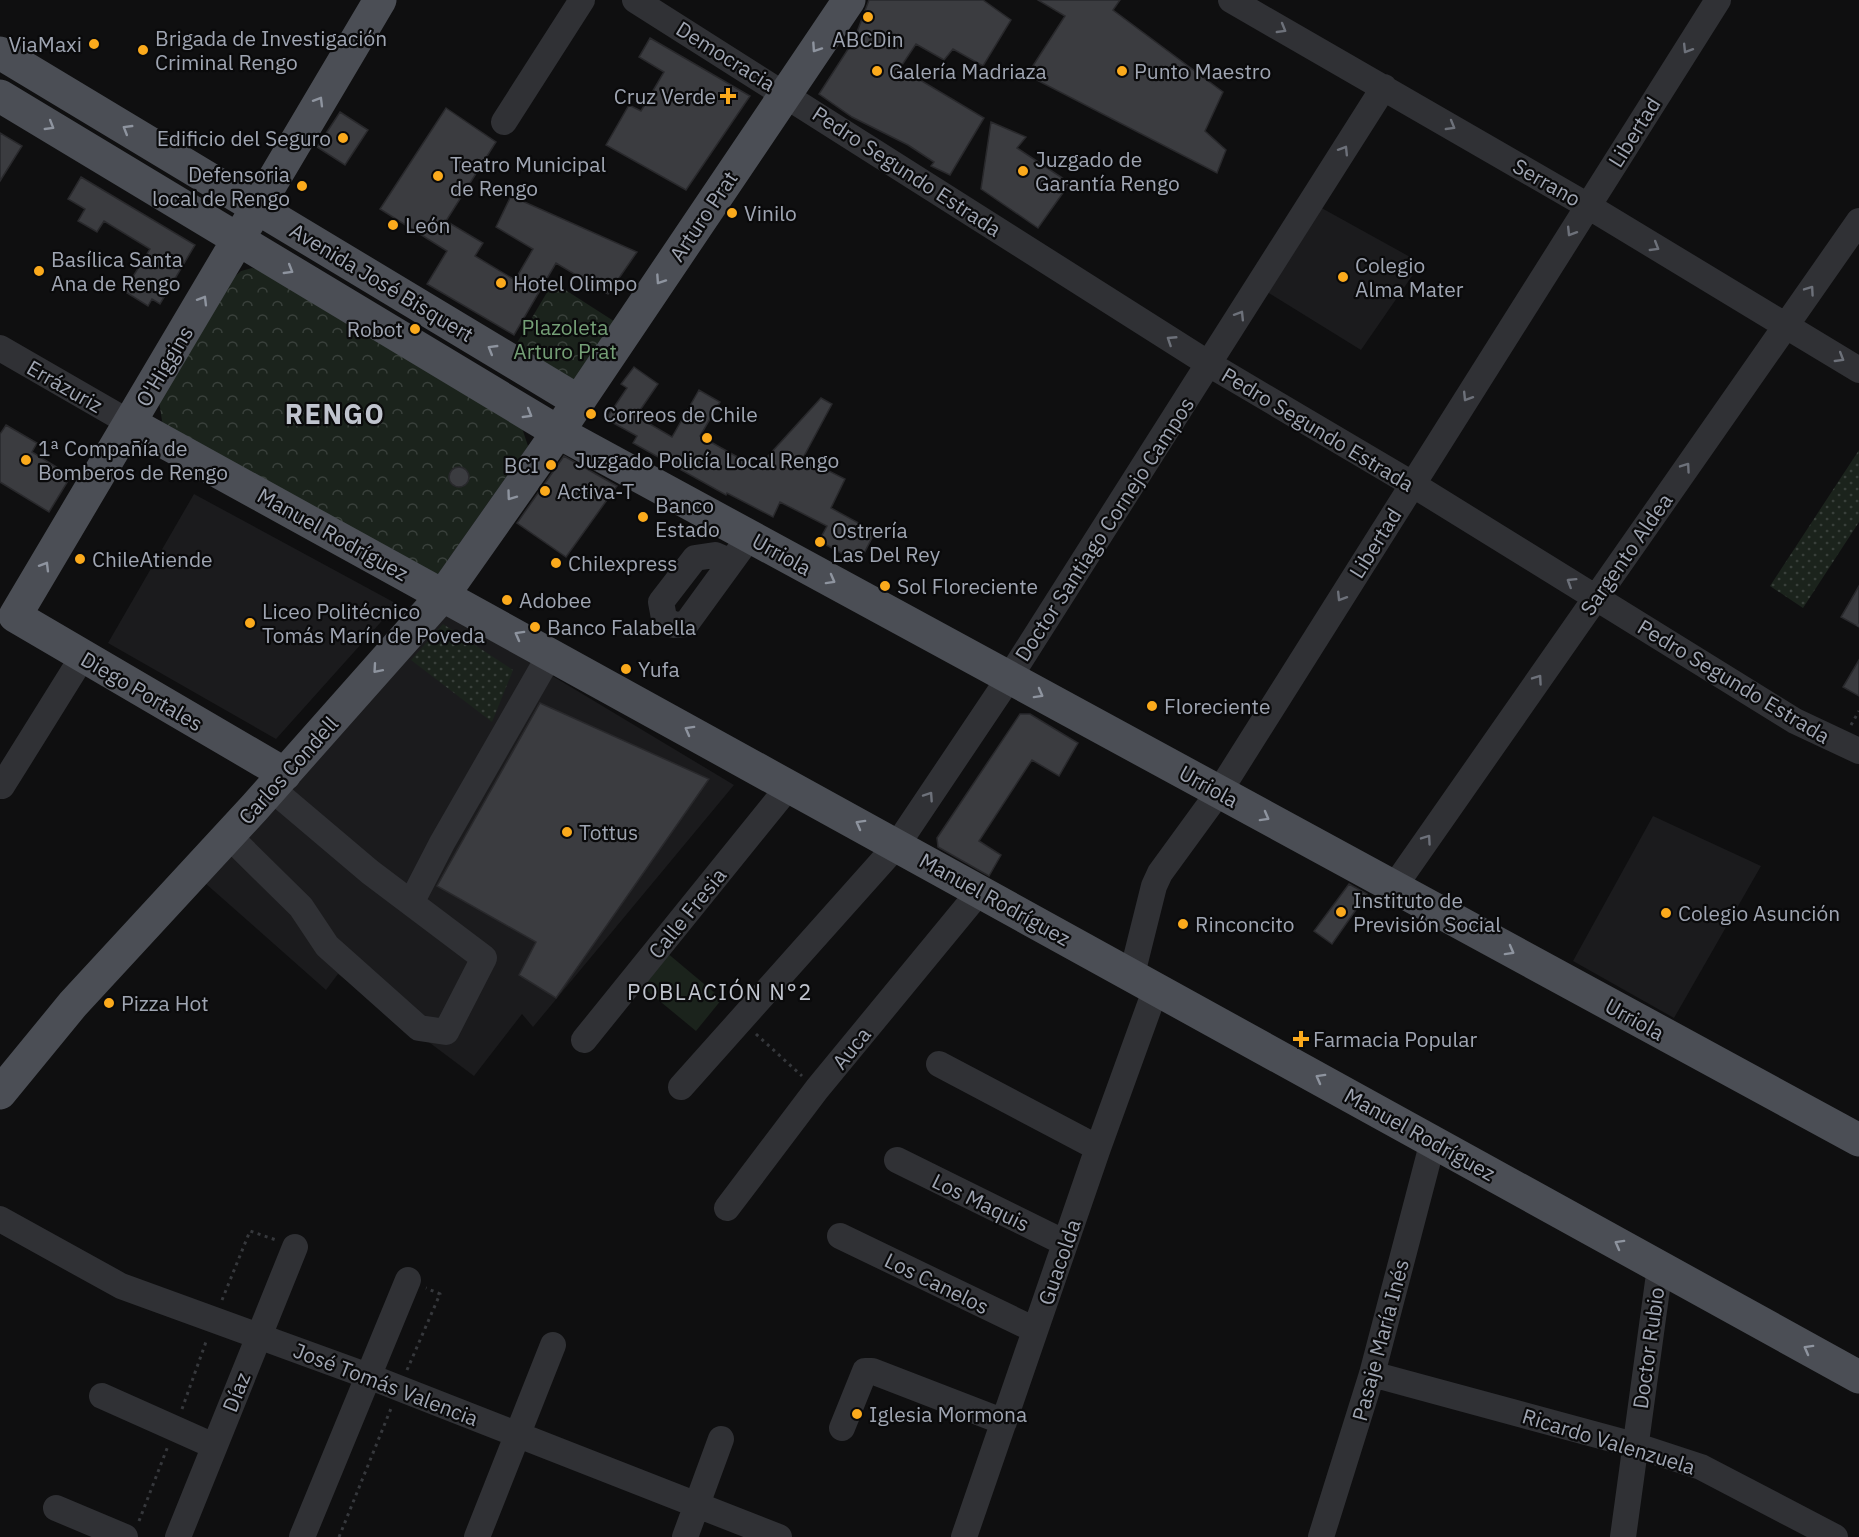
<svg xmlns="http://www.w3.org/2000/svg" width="1859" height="1537" viewBox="0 0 1859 1537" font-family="'IBM Plex Sans',sans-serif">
	<defs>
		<pattern id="grass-dots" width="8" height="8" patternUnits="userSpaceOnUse" patternTransform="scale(1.5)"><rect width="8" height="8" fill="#1b231c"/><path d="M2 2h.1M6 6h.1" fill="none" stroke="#39403b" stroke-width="1.8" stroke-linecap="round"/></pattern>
		<pattern id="park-crowns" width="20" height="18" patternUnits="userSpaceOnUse" patternTransform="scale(1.5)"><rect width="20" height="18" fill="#1b231c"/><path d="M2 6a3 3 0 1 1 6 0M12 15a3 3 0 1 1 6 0" fill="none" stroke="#39403b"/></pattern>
	</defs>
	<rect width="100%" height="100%" fill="#0f0f10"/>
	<!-- built -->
	<path fill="#1b1b1d" d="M1318,206L1421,263L1361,350L1267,292Z
		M194,494L397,604L276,739L108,643Z
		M446,612L734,785L533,1027L522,1014L474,1076L338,974L326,990L205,883Z
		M1653,816L1761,866L1674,1018L1573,961Z"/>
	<!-- grass -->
	<path fill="url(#grass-dots)" d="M1859,450V522L1803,608L1770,586Z
		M443,624L513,670L492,722L411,660Z"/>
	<!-- park -->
	<path fill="url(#park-crowns)" d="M252,268L262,271L522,428L528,446L438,574H429L163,427L159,401L232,279L241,271Z
		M556,284L620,325L586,378L564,384L511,353L549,289Z"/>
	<!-- pitch -->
	<path fill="#1b231c" d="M666,952L722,999L696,1031L639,984Z"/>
	<!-- building -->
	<path fill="#3b3c40" stroke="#29292c" stroke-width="1.5" d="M869,0H983L1011,20L983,66L953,49L944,60L916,44L900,68L984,118L950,175L931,166L934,162L908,145L852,117L819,94L854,40Z
		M1038,0H1120L1113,10L1223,92L1205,131L1226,150L1217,173L1027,75L1065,16Z
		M650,38L750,96L686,190L606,145L629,105L641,111L664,72L639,57Z
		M446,108L496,142L446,221L483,243L475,256L515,280L533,249L496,227L511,196L637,252L608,294L556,263L514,335L427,284L447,251L380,209Z
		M340,112L368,130L345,165L317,147Z
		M991,122L1026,137L1017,148L1070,183L1038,228L981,189Z
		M0,133L22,146L0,181Z
		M81,177L195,245L160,304L152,299L148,306L124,291L150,249L104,221L97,232L78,221L85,209L68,199Z
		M634,367L658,384L636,416L672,437L699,390L720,402L700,436L757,468L821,398L832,404L803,458L845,479L831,508L875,532L859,563L819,541L827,526L780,502L773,517L727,493L726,495L633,443L637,436L606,419L627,388L621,384Z
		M6,425L37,443L32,452L71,476L49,512L0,482V434Z
		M564,456L617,486L566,557L517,523Z
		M449 477a10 10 0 1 1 20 0a10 10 0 1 1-20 0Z
		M1859,586V627L1841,617Z
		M1859,660V696L1843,687Z
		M540,703L709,779L556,998L519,975L536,942L437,886Z
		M1020,714H1030L1078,743L1059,776L1032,760L979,841L1001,855L989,876L938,847L937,838Z
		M1349,884L1367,894L1332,944L1314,931Z"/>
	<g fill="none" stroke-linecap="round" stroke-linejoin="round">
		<!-- path -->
		<path stroke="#36383c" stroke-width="3" stroke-dasharray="3 4.5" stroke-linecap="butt" d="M1857,626L1859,624
			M1851,725L1859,711
			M756,1034L802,1076
			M222,1300L250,1231L276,1240
			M407,1370L440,1294L426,1288
			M182,1409L207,1339
			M139,1521L168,1446
			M339,1537L392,1406"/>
		<!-- minor -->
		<path stroke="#303135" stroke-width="26" d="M635,0L1209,364L1412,484L1795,721L1859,751
			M1231,0L1588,206L1859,370
			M504,122L582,0
			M0,348L130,423
			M731,562L715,555L695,558L661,602L664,618L673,625L686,624L750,536
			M2,786L83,656
			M229,836L301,907L327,946L419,1028L446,1032L484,958L370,872L272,789
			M1394,887L1859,221
			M411,903L442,843L551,653
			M1132,974L1154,886L1160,873L1219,792L1718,0
			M584,1040L790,785
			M939,1064L1098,1148
			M681,1087L897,845L1009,678L1384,87
			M897,1160L1065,1243
			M727,1208L817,1089L980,891
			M0,1219L121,1286L368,1376L779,1537
			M840,1236L1035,1330
			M1372,1374L1634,1445L1701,1467L1835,1537
			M102,1396L214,1446
			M842,1428L865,1371H872L1004,1422
			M56,1508L125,1537
			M178,1537L295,1247
			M302,1537L408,1280
			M477,1537L553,1345
			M685,1537L721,1439
			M964,1537L1098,1148L1156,988
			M1321,1537L1372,1374L1433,1141
			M1623,1537L1660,1267"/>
		<!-- major -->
		<path stroke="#4b4e55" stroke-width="33" d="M0,53L578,401
			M0,96L558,432L1859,1140
			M130,423L1859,1377
			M285,774L15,616L380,0
			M0,1093L73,1004L255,807L444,594L558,432L849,0"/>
	</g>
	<!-- one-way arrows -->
	<defs><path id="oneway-chevron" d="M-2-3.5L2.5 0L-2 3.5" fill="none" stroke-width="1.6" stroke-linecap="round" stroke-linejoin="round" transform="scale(1.5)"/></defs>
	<g stroke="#6d717a">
		<use href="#oneway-chevron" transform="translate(1282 29) rotate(30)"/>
		<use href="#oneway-chevron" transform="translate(1687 49) rotate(122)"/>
		<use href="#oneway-chevron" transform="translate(1451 126) rotate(30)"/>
		<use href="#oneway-chevron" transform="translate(1344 150) rotate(-58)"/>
		<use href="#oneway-chevron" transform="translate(1571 232) rotate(122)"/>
		<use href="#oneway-chevron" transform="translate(1655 247) rotate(31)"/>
		<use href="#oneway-chevron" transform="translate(1810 290) rotate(-55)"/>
		<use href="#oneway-chevron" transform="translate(1240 315) rotate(-58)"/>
		<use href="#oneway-chevron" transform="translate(1171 340) rotate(-147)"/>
		<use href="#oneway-chevron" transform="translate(1840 358) rotate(31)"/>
		<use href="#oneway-chevron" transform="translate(1467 397) rotate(122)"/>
		<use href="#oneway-chevron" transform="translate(1686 467) rotate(-55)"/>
		<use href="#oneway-chevron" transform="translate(1571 582) rotate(-148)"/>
		<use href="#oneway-chevron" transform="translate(1341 597) rotate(122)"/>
		<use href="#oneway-chevron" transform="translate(1538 679) rotate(-55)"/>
		<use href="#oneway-chevron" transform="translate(929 796) rotate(-56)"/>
		<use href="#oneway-chevron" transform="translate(1427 839) rotate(-55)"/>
	</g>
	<g stroke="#8e949f">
		<use href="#oneway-chevron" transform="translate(816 48) rotate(124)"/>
		<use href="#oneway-chevron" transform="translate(319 101) rotate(-59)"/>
		<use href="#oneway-chevron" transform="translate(50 126) rotate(31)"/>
		<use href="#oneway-chevron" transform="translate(127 129) rotate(-149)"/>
		<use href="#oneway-chevron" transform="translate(289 270) rotate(31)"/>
		<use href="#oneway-chevron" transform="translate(660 280) rotate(124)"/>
		<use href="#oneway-chevron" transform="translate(203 300) rotate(-59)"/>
		<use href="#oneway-chevron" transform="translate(492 349) rotate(-149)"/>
		<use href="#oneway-chevron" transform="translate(528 414) rotate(31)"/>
		<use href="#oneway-chevron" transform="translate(511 496) rotate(126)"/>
		<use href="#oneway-chevron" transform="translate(45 566) rotate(-59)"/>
		<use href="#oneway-chevron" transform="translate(831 580) rotate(29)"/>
		<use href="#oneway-chevron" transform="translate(519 635) rotate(-151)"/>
		<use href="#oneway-chevron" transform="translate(377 669) rotate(131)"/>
		<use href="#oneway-chevron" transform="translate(1039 694) rotate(29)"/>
		<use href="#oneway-chevron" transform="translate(689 730) rotate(-151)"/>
		<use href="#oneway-chevron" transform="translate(1265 817) rotate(29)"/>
		<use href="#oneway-chevron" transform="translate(860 824) rotate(-151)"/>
		<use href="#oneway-chevron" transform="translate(1510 951) rotate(29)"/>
		<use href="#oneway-chevron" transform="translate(1320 1078) rotate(-151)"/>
		<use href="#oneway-chevron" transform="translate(1619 1244) rotate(-151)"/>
		<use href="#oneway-chevron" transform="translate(1808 1349) rotate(-151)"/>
	</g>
	<!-- markers -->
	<g fill="#fbaa1c" stroke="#0a0a0b" stroke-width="2">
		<circle cx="868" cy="17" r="6"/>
		<circle cx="94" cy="44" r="6"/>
		<circle cx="143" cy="50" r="6"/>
		<circle cx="877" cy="71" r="6"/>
		<circle cx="1122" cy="71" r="6"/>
		<path d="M725 87h6v6h6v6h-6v6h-6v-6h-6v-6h6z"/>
		<circle cx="343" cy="138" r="6"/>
		<circle cx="1023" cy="171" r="6"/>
		<circle cx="438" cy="176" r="6"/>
		<circle cx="302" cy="186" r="6"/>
		<circle cx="732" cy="213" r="6"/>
		<circle cx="393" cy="225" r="6"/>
		<circle cx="39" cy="271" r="6"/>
		<circle cx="1343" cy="277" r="6"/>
		<circle cx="501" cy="283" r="6"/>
		<circle cx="415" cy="329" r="6"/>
		<circle cx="591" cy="414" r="6"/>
		<circle cx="707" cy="438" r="6"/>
		<circle cx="26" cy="460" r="6"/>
		<circle cx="551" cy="465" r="6"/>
		<circle cx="545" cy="491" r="6"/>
		<circle cx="643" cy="517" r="6"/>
		<circle cx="820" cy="542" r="6"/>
		<circle cx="80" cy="559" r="6"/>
		<circle cx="556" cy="563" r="6"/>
		<circle cx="885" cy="586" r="6"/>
		<circle cx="507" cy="600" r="6"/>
		<circle cx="250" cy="623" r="6"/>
		<circle cx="535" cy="627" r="6"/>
		<circle cx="626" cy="669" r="6"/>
		<circle cx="1152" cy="706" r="6"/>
		<circle cx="567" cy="832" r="6"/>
		<circle cx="1341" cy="912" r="6"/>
		<circle cx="1666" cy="913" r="6"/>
		<circle cx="1183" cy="924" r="6"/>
		<circle cx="109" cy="1003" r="6"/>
		<path d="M1298 1030h6v6h6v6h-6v6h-6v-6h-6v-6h6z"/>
		<circle cx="857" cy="1414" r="6"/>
	</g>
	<g text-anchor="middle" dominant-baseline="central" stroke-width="4.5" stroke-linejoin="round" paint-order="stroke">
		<!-- poi labels -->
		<g font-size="21" fill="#9fa5b2" stroke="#0a0a0b" text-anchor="start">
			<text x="155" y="38">Brigada de Investigación<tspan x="155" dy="24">Criminal Rengo</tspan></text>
			<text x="868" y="39" text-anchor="middle">ABCDin</text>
			<text x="82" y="44" text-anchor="end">ViaMaxi</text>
			<text x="889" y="71">Galería Madriaza</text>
			<text x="1134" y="71">Punto Maestro</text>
			<text x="716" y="96" text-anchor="end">Cruz Verde</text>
			<text x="331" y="138" text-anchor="end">Edificio del Seguro</text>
			<text x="1035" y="159">Juzgado de<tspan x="1035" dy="24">Garantía Rengo</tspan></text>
			<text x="450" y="164">Teatro Municipal<tspan x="450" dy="24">de Rengo</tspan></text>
			<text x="290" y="174" text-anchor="end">Defensoria<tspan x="290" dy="24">local de Rengo</tspan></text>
			<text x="744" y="213">Vinilo</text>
			<text x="405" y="225">León</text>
			<text x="51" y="259">Basílica Santa<tspan x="51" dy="24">Ana de Rengo</tspan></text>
			<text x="1355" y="265">Colegio<tspan x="1355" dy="24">Alma Mater</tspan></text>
			<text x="513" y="283">Hotel Olimpo</text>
			<text x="403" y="329" text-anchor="end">Robot</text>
			<text x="603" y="414">Correos de Chile</text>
			<text x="38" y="448">1ª Compañía de<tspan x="38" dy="24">Bomberos de Rengo</tspan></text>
			<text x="707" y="460" text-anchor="middle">Juzgado Policía Local Rengo</text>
			<text x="539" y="465" text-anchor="end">BCI</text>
			<text x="557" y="491">Activa-T</text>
			<text x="655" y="505">Banco<tspan x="655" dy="24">Estado</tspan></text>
			<text x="832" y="530">Ostrería<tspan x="832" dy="24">Las Del Rey</tspan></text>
			<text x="92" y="559">ChileAtiende</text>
			<text x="568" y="563">Chilexpress</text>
			<text x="897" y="586">Sol Floreciente</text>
			<text x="519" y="600">Adobee</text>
			<text x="262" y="611">Liceo Politécnico<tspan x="262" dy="24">Tomás Marín de Poveda</tspan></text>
			<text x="547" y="627">Banco Falabella</text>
			<text x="638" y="669">Yufa</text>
			<text x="1164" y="706">Floreciente</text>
			<text x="579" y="832">Tottus</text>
			<text x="1353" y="900">Instituto de<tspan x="1353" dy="24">Previsión Social</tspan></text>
			<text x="1678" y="913">Colegio Asunción</text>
			<text x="1195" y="924">Rinconcito</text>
			<text x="121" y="1003">Pizza Hot</text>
			<text x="1313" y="1039">Farmacia Popular</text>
			<text x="869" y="1414">Iglesia Mormona</text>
		</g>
		<!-- street labels -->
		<g font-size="21" fill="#9fa5b2" stroke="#0a0a0b">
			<text transform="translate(726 56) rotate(32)">Democracia</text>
			<text transform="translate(1634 132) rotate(-58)">Libertad</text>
			<text transform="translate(907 171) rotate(33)">Pedro Segundo Estrada</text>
			<text transform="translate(1547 182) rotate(30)">Serrano</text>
			<text transform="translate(703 216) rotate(-56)">Arturo Prat</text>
			<text transform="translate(382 282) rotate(31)">Avenida José Bisquert</text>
			<text transform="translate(164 366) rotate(-59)">O'Higgins</text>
			<text transform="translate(65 386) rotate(30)">Errázuriz</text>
			<text transform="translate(1318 429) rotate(31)">Pedro Segundo Estrada</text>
			<text transform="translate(1104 529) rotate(-57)">Doctor Santiago Cornejo Campos</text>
			<text transform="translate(333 534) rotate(29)">Manuel Rodríguez</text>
			<text transform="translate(1375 543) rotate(-58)">Libertad</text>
			<text transform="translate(782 554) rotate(29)">Urriola</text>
			<text transform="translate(1626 554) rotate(-55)">Sargento Aldea</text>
			<text transform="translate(1734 681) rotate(31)">Pedro Segundo Estrada</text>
			<text transform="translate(142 691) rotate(30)">Diego Portales</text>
			<text transform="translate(288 770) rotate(-48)">Carlos Condell</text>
			<text transform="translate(1209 786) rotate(29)">Urriola</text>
			<text transform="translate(995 899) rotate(29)">Manuel Rodríguez</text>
			<text transform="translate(687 913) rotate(-51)">Calle Fresia</text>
			<text transform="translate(1635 1019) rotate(29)">Urriola</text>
			<text transform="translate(851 1048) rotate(-51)">Auca</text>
			<text transform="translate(1420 1134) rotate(29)">Manuel Rodríguez</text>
			<text transform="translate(981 1202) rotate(26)">Los Maquis</text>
			<text transform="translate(1059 1262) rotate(-71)">Guacolda</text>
			<text transform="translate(937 1283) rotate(26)">Los Canelos</text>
			<text transform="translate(1380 1340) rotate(-75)">Pasaje María Inés</text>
			<text transform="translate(1648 1348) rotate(-82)">Doctor Rubio</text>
			<text transform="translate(386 1384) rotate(21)">José Tomás Valencia</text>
			<text transform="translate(236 1392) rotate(-68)">Díaz</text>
			<text transform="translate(1609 1441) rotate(17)">Ricardo Valenzuela</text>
		</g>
		<!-- park labels -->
		<g font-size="21" fill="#749f76" stroke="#0a0a0b">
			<text x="565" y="327">Plazoleta<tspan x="565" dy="24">Arturo Prat</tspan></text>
		</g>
		<!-- neighbourhood labels -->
		<g font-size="22" letter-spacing="1.5" fill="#c0c4ce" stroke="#0a0a0b">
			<text x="720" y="991">POBLACIÓN N°2</text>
		</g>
		<!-- district labels -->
		<g font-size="27" font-weight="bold" letter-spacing="1.5" fill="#c0c4ce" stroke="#0a0a0b">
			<text x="335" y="413">RENGO</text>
		</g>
	</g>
</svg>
